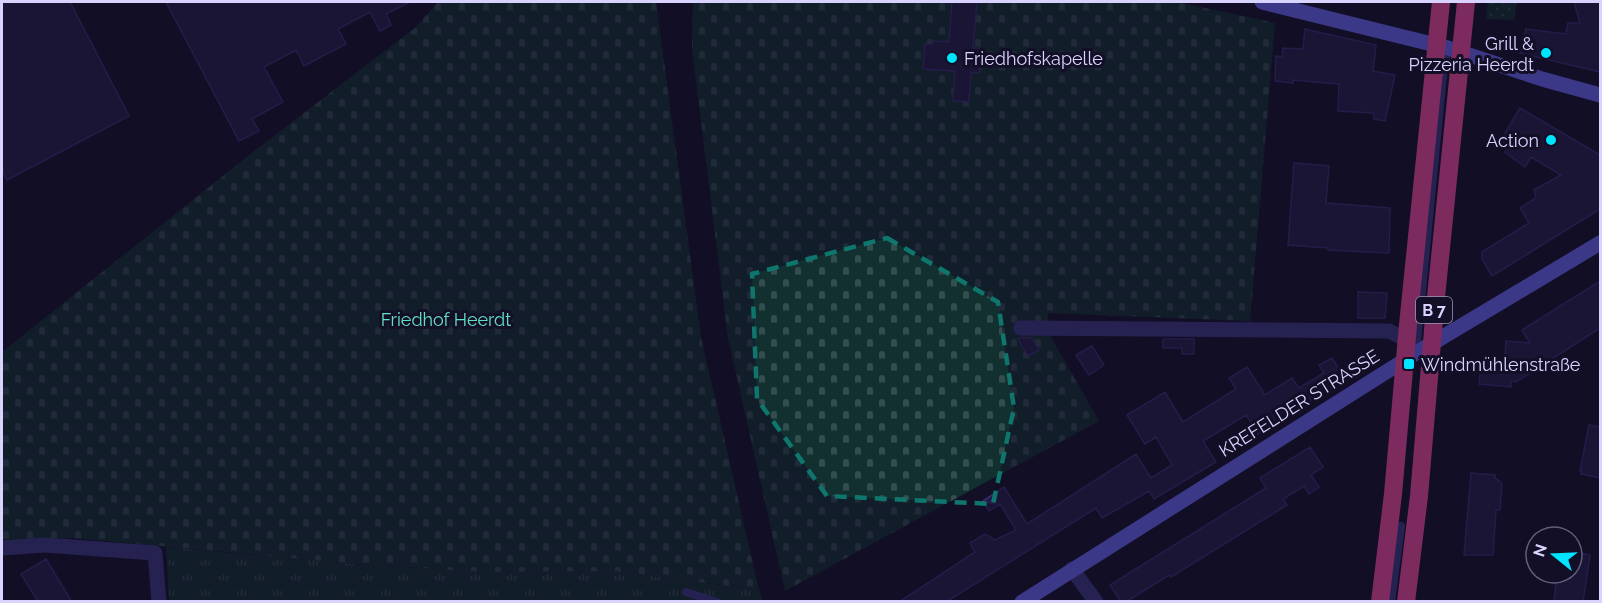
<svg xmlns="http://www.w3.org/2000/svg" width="1602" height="603" viewBox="0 0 1602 603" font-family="Raleway,sans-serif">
	<defs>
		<pattern id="grass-tufts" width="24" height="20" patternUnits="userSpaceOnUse" patternTransform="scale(1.5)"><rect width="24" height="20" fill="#12302f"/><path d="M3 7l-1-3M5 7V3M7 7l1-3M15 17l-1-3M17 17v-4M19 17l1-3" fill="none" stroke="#344d4e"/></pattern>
		<pattern id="cemetery-stones" width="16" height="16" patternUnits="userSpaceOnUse" patternTransform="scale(1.5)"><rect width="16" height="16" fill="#12302f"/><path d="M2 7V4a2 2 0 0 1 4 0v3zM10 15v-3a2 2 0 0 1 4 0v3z" fill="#344d4e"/></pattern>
		<pattern id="park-dots" width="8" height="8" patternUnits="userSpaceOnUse" patternTransform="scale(1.5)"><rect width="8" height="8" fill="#12302f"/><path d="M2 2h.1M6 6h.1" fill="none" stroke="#344d4e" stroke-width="1.8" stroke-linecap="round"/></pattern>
	</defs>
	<rect width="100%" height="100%" fill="#130f26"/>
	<!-- grass -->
	<path fill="url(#grass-tufts)" d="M166,547L355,564L483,572L615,571L759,590L763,601H169Z"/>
	<!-- cemetery -->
	<path fill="url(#cemetery-stones)" d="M438,2H656L701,337L759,590L615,571L483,572L355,564L73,538L27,539L2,542V352L253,152L416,27Z
		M693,2H1177L1275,23L1250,321L1048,313V332L1099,421L785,591L728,338L692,49Z"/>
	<!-- park -->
	<path fill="url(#park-dots)" d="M1488,2H1517L1514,20L1486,19Z"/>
	<!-- building -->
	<path fill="#241b47" stroke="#3b2d73" stroke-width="1.5" d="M2,2H70L129,116L7,180L2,169Z
		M166,2H410L386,14L391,25L380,31L370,12L338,29L346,44L304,66L296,50L264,67L283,102L252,119L259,131L239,141Z
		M952,2H977L973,48H980L979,73L971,72L969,102L953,101L955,71L923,69L925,44H933V41L949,42Z
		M1574,2H1600V72L1520,53L1526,29L1566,34L1568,23H1580Z
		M1305,29L1376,45L1373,71L1395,75L1385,121L1374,119V113L1338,111L1339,84L1293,80V83L1275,81L1276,56L1282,57L1283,48L1303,49Z
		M1520,108L1600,155V209L1492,276L1482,259V252L1529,223L1520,208L1536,198L1534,190L1561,175L1531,157L1525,167L1505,152L1510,145L1501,140Z
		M1294,163L1329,166L1326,203L1390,208L1389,253L1328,250V248L1288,245Z
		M1600,281V328L1516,382L1511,381V387L1479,384L1481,363L1504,365L1506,341L1530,343L1522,330Z
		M1358,292L1387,293L1385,318H1358Z
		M1021,338H1032L1039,350L1028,356L1018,339Z
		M1163,339H1194V354H1182V348H1163Z
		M1092,346L1104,365L1089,375L1076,355Z
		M1332,358L1346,380L1258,434L1246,415L1203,441L1216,462L1154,499L1149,491L1102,518L1096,508L946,602H899L975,552L970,543L985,534L995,540L1016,530L1000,504L989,511L983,501L1004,487L1027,524L1136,454L1151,478L1172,465L1156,437L1145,444L1127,415L1165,392L1183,422L1236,389L1229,378L1247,367L1265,395L1292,378L1299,388L1324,373L1319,365Z
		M1589,425L1600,427V478L1581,474L1582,471H1580Z
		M1310,447L1323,467L1311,475L1319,487L1309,494L1304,486L1283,499L1287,505L1171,577L1169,575L1126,602H1121L1110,585L1266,488L1260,478Z
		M1471,473L1495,475V478L1502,483L1500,510H1496L1493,555H1464Z
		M1574,552L1590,555L1583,602H1554L1557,573H1572Z
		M46,559L66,592L72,602H38L21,574Z"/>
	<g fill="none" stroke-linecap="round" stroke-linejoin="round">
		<!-- lane -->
		<path stroke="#3d3a85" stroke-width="8" d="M1416,351L1443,75L1448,48
			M686,592L717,602
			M1391,602L1401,526"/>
		<!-- street -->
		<path stroke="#3d3a85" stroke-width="15" d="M1021,328L1389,331L1405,339L1411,347
			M2,548L45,545L155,553L159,602
			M1072,569L1096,602"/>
		<!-- secondary -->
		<path stroke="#6f6bff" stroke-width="15" d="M1262,2L1448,48L1542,79L1600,95
			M1022,602L1416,353L1600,243"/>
		<!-- highway -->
		<path stroke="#ff4fa3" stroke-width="18" d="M1380,602L1393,494L1408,325L1441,2
			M1406,602L1419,496L1435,307L1466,2"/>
	</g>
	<!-- marked area -->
	<path d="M0 0H1602V603H0ZM887,238L998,302L1014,408L993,504L827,496L757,399L752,274Z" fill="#130f26" fill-opacity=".55" fill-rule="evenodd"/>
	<path fill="none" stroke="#0f766e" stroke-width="4.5" stroke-dasharray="12 8" stroke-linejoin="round" d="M887,238L998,302L1014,408L993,504L827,496L757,399L752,274Z"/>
	<!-- markers -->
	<g fill="#00e5ff" stroke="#130f26" stroke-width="2">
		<circle cx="1546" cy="53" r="6"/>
		<circle cx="952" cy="58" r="6"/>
		<circle cx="1551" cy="140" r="6"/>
		<rect x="1403" y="358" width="12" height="12" rx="3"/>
	</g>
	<g text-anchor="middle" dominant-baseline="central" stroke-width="6" stroke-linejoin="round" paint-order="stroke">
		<!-- shield labels -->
		<rect fill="#130f26" stroke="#9e99be" stroke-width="1.5" x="1416" y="297" width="36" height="26" rx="4.5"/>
		<g font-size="16" font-weight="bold" fill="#d9d4ff">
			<text x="1434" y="310">B 7</text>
		</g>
		<!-- poi labels -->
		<g font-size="18" fill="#d9d4ff" stroke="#130f26" text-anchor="end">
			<text x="1534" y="43">Grill &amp;<tspan x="1534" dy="21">Pizzeria Heerdt</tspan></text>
			<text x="964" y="58" text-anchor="start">Friedhofskapelle</text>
			<text x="1539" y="140">Action</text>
			<text x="1421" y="364" text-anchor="start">Windmühlenstraße</text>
		</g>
		<!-- park labels -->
		<g font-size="18" fill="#5fe0c0" stroke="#130f26">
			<text x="446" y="319">Friedhof Heerdt</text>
		</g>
		<!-- street labels -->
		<g font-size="18" fill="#d9d4ff" stroke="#130f26">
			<text transform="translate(1299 403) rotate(-32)">KREFELDER STRASSE</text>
		</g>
	</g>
	<!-- border -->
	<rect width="1602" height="603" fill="none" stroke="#d9d4ff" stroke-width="6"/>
	<!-- north arrow -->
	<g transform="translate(1554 555) rotate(288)"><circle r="28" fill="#130f26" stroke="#625e7d" stroke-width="1.5"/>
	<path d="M0-4.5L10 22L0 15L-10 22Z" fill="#00e5ff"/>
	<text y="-9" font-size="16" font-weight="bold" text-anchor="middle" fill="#d9d4ff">N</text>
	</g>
</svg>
